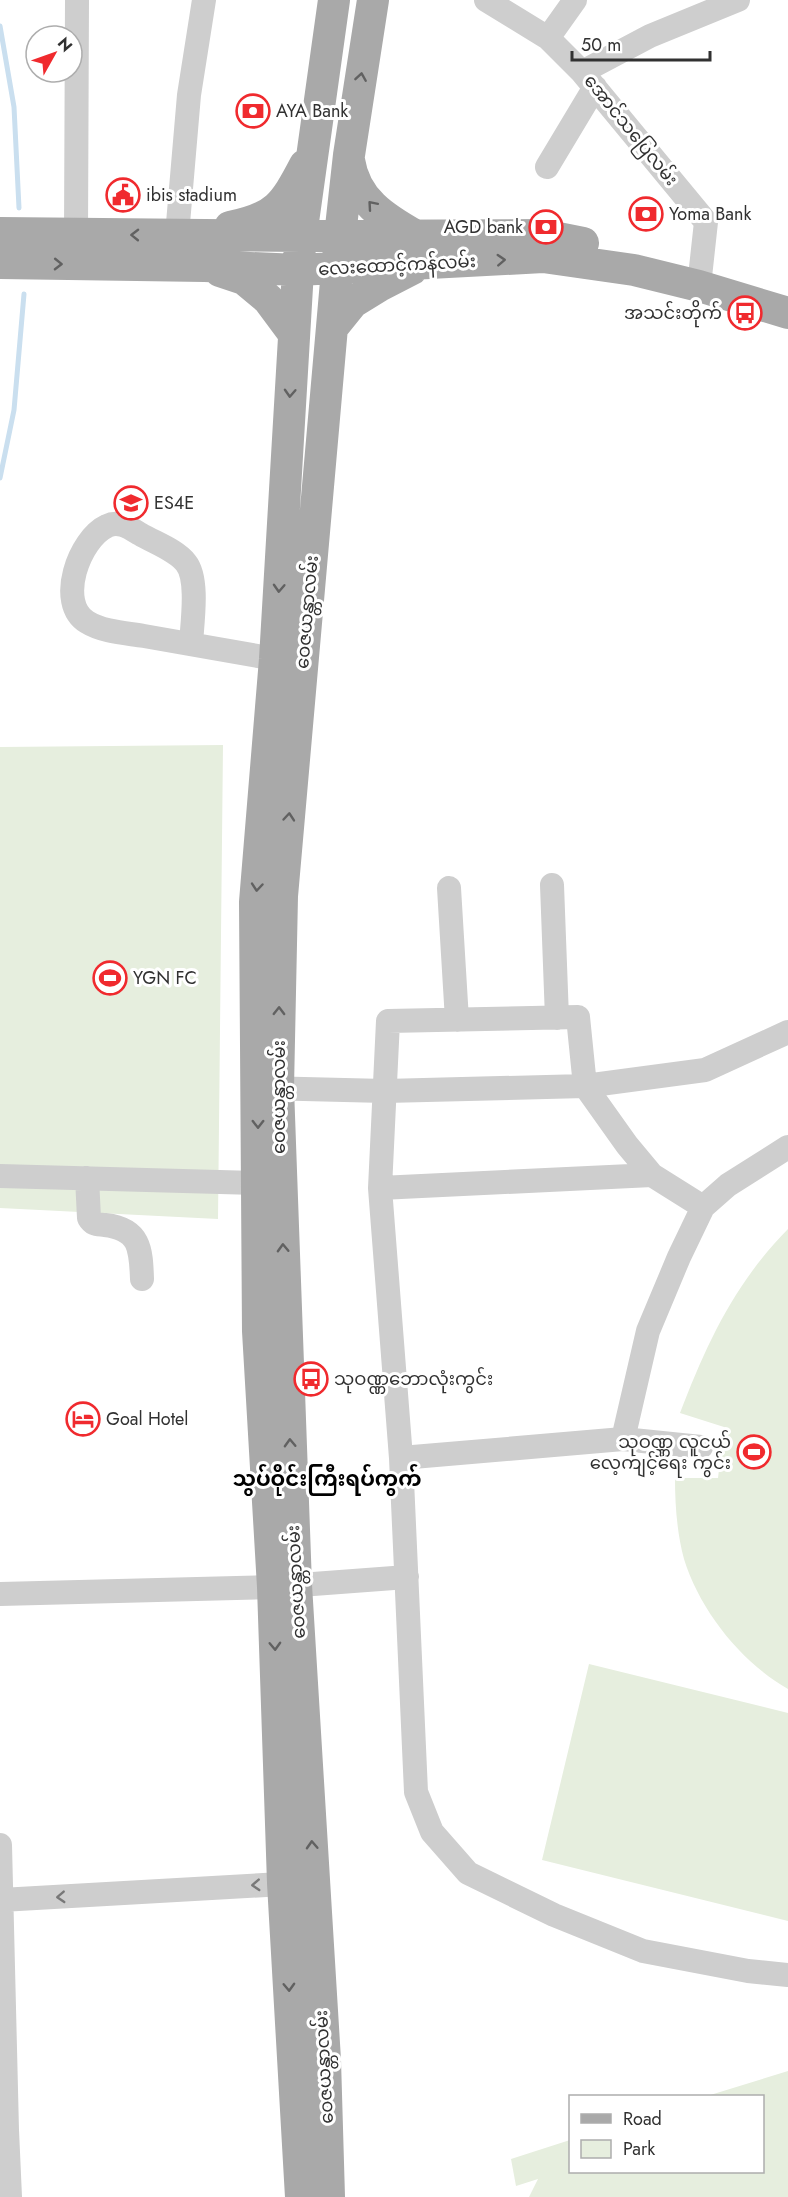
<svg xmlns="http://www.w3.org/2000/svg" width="788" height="2197" viewBox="0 0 788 2197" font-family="Jost,'Noto Sans Myanmar',sans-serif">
	<rect width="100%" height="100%" fill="#fff"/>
	<!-- green -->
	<path fill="#e6eede" d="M223,745L218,1219L0,1208V747Z
		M788,1229V1689C742,1663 700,1611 684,1559C677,1533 675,1505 675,1478H718L724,1427L680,1413C707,1343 734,1284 788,1229Z
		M589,1664L788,1713V1921L542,1860Z
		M788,2071V2197H529L538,2179L516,2186L511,2159L570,2140V2172H762V2096H707Z"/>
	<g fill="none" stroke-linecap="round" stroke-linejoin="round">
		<!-- stream -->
		<path stroke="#cadfef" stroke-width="5" d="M0,26L14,107L19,208
			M0,478L14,410L24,294"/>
		<!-- minor -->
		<path stroke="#cecece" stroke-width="24" d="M486,0L548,38L582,72L706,222L699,286
			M548,38L575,0
			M582,72L650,36L738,0
			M547,167L595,87
			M76,234L77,0
			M177,235L189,95L204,0
			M191,644C192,624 199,579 186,563C176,550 155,543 140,534C130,528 119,520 107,526C79,539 56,603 87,622C103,632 126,633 144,636C188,644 231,651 275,659
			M552,885L557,1018
			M449,888L457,1020
			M263,1088L385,1091L585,1086L705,1070L788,1032
			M788,1147L728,1185L703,1207L652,1175L627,1145L585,1086L578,1017L388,1021L380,1188L401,1458L416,1792L432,1832L468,1873L554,1915L643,1951L748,1971L788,1975
			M0,1176L258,1183
			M87,1178L89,1218C93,1225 97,1224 105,1225C140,1229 141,1249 142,1279
			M380,1188L652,1175
			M623,1439L648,1331L679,1257L703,1207
			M401,1458L623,1439L701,1447
			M0,1594L273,1587L407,1577
			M0,1845L7,2130L0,2131
			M1,1900L300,1883
			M7,2130L10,2197"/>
		<!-- major -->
		<path stroke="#a9a9a9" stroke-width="32" d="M349,160C355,200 384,218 416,236
			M230,227C276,218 284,205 305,165
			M0,233L301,236L543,235L583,243
			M0,263L205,266L298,270L543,257L634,270L699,286L788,313
			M220,271L244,279L268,299L294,334
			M332,328L353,302L379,286L412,269
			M301,2197L283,1883L273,1587L258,1331L255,902L275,659L298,270L301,236L334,0
			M329,2197L325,2060L296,1585L278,1088L282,896L340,236L349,155L373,0"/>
	</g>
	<!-- one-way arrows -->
	<defs><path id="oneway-chevron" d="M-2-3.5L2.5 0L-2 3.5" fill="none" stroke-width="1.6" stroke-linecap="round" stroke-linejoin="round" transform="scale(1.5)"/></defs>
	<g stroke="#616161">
		<use href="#oneway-chevron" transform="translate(361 77) rotate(-81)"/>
		<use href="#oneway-chevron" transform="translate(372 205) rotate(-131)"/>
		<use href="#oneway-chevron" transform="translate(135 235) rotate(-179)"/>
		<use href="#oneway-chevron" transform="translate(501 260) rotate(-3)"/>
		<use href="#oneway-chevron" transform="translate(58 264) rotate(1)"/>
		<use href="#oneway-chevron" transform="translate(290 393) rotate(93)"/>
		<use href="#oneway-chevron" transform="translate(279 588) rotate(93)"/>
		<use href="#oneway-chevron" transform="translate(289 817) rotate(-85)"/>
		<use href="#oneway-chevron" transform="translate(257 887) rotate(95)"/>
		<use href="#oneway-chevron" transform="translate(279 1011) rotate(-89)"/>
		<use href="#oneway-chevron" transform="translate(258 1124) rotate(90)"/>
		<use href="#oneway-chevron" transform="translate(283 1248) rotate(-92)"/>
		<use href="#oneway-chevron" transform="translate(290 1443) rotate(-92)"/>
		<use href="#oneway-chevron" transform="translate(275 1646) rotate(88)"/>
		<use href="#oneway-chevron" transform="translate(312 1845) rotate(-93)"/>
		<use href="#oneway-chevron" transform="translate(289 1987) rotate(88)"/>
	</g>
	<g stroke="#787878">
		<use href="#oneway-chevron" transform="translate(256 1885) rotate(177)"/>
		<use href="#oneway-chevron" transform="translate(61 1897) rotate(177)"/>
	</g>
	<!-- icons -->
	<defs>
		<symbol id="bank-ring" viewBox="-11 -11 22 22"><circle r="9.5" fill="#fff" stroke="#f02a2e" stroke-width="1.5"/><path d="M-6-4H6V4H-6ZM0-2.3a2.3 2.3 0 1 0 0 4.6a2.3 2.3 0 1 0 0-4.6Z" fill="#f02a2e"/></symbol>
		<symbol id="civic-ring" viewBox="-11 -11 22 22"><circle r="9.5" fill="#fff" stroke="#f02a2e" stroke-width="1.5"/><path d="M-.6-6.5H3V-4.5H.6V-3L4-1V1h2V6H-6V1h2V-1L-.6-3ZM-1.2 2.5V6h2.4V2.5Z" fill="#f02a2e"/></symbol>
		<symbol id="bus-ring" viewBox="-11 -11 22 22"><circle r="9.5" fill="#fff" stroke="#f02a2e" stroke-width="1.5"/><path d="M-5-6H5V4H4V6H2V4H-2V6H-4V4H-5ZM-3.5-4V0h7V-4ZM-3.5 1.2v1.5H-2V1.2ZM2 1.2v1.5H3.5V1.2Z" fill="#f02a2e"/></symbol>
		<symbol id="school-ring" viewBox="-11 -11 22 22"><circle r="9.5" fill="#fff" stroke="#f02a2e" stroke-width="1.5"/><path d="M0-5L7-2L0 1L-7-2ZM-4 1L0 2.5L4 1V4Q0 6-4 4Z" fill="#f02a2e"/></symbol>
		<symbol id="stadium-ring" viewBox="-11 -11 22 22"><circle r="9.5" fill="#fff" stroke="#f02a2e" stroke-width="1.5"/><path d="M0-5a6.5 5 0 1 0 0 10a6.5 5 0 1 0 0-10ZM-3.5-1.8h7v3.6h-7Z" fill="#f02a2e"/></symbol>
		<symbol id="hotel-ring" viewBox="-11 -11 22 22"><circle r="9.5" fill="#fff" stroke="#f02a2e" stroke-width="1.5"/><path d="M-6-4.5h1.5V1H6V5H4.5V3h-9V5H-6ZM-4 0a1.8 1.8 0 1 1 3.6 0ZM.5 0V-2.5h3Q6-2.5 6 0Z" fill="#f02a2e"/></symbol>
	</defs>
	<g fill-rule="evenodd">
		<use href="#bank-ring" x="234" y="92" width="38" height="38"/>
		<use href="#civic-ring" x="104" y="176" width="38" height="38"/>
		<use href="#bank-ring" x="627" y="195" width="38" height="38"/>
		<use href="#bank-ring" x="527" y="208" width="38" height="38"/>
		<use href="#bus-ring" x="726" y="294" width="38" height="38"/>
		<use href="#school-ring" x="112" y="484" width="38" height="38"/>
		<use href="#stadium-ring" x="91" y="959" width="38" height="38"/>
		<use href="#bus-ring" x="292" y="1360" width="38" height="38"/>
		<use href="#hotel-ring" x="64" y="1400" width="38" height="38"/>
		<use href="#stadium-ring" x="735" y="1433" width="38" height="38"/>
	</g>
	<g text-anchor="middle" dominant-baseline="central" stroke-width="6" stroke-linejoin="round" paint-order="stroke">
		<!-- poi labels -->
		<g font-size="18" fill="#313131" stroke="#fff" text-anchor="start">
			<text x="276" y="111">AYA Bank</text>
			<text x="146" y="195">ibis stadium</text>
			<text x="669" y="214">Yoma Bank</text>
			<text x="523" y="227" text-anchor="end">AGD bank</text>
			<text x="722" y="313" text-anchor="end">အသင်းတိုက်</text>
			<text x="154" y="503">ES4E</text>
			<text x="133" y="978">YGN FC</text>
			<text x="334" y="1379">သုဝဏ္ဏဘောလုံးကွင်း</text>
			<text x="106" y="1419">Goal Hotel</text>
			<text x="731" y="1442" text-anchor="end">သုဝဏ္ဏ လူငယ်<tspan x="731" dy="21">လေ့ကျင့်ရေး ကွင်း</tspan></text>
		</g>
		<!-- street labels -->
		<g font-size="18" fill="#313131" stroke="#fff">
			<text transform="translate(631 130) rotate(51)">အောင်သပြေလမ်း</text>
			<text transform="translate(397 265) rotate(-3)">လေးထောင့်ကန်လမ်း</text>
			<text transform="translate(307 612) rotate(-85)">ဝေဇယန္တာလမ်း</text>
			<text transform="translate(279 1097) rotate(-90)">ဝေဇယန္တာလမ်း</text>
			<text transform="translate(296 1582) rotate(-93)">ဝေဇယန္တာလမ်း</text>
			<text transform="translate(324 2067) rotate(-93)">ဝေဇယန္တာလမ်း</text>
		</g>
		<!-- quarter labels -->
		<g font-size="21" font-weight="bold" fill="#000" stroke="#fff">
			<text x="327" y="1479">သွပ်ဝိုင်းကြီးရပ်ကွက်</text>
		</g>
	</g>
	<!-- legend -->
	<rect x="569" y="2095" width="195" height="78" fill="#ffffff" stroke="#adadad" stroke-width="1.5"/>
	<rect x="581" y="2114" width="30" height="9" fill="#a9a9a9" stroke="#adadad" stroke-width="1.5"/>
	<text x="623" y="2125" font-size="18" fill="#313131">Road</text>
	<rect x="581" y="2140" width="30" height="18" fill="#e6eede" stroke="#adadad" stroke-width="1.5"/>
	<text x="623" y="2155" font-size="18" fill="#313131">Park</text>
	<!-- north arrow -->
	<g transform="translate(54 54) rotate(50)"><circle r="28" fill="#ffffff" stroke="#adadad" stroke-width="1.5"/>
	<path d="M0-4.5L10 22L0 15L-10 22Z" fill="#f02a2e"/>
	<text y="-9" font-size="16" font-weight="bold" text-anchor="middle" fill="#313131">N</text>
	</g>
	<!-- scale -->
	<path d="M572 51v9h138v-9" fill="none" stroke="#313131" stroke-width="3"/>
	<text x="581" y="51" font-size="18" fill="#313131" stroke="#ffffff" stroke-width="4.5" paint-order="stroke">50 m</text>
</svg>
